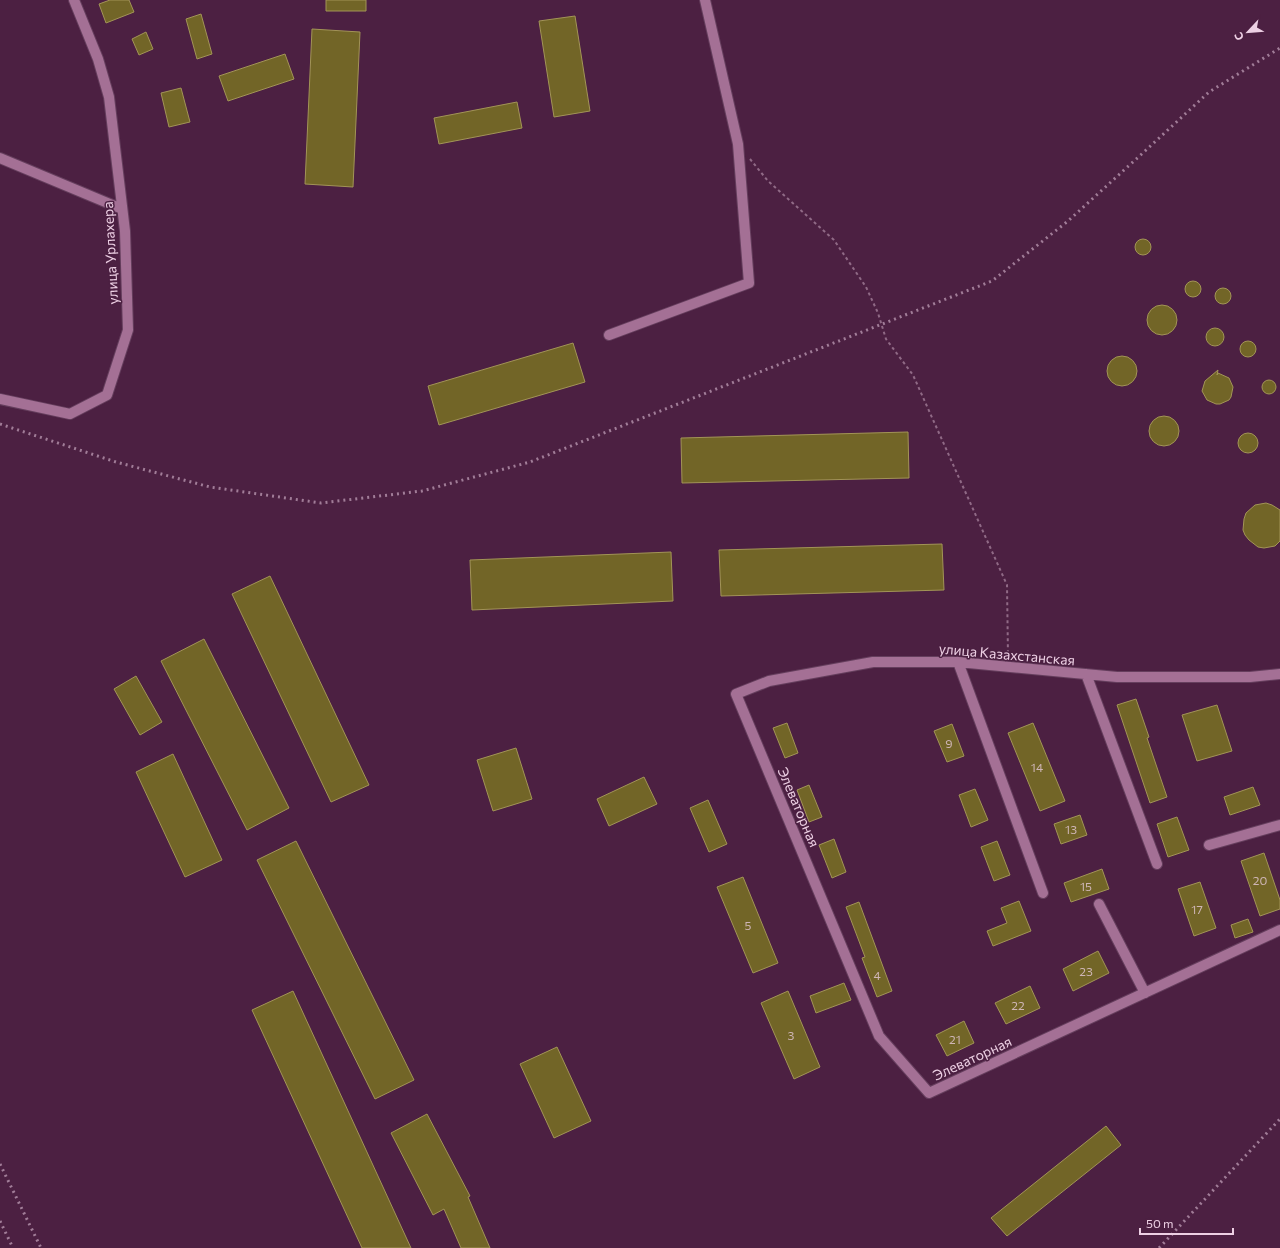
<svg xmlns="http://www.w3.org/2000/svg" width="1280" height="1248" viewBox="0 0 1280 1248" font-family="Commissioner,sans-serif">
	<rect width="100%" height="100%" fill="#4c2042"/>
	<!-- building -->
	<path fill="#726527" stroke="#a29457" d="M110,0H129L134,12L106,23L99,4Z
		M326,0H366V11H326Z
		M201,14L212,54L197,59L186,19Z
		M575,16L590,111L554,117L539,21Z
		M312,29L360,32L353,187L305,184Z
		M146,32L153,49L139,55L132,39Z
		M285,54L294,79L228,101L219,76Z
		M181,88L190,122L169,127L161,93Z
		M517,102L522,128L439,144L434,118Z
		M1135 247a8 8 0 1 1 16 0a8 8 0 1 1-16 0Z
		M1185 289a8 8 0 1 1 16 0a8 8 0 1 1-16 0Z
		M1215 296a8 8 0 1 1 16 0a8 8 0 1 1-16 0Z
		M1147 320a15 15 0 1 1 30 0a15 15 0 1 1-30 0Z
		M1206 337a9 9 0 1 1 18 0a9 9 0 1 1-18 0Z
		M1240 349a8 8 0 1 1 16 0a8 8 0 1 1-16 0Z
		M573,343L585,382L439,425L428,386Z
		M1107 371a15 15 0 1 1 30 0a15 15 0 1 1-30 0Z
		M1218,370L1217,375L1218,373L1229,378L1233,387L1231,397L1229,400L1220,404H1216L1207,400L1202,391L1205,381Z
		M1262 387a7 7 0 1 1 14 0a7 7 0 1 1-14 0Z
		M1149 431a15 15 0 1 1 30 0a15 15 0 1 1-30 0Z
		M908,432L909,478L682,483L681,438Z
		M1238 443a10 10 0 1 1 20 0a10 10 0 1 1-20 0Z
		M1266,503L1272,505L1280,510V541L1275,546L1264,548L1258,547L1249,540L1245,535L1243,530L1244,519L1246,513L1255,505Z
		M942,544L944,590L721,596L719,550Z
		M671,552L673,601L472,610L470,560Z
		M270,576L369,785L331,802L232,594Z
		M204,639L289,808L247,830L161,661Z
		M136,676L162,722L140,735L114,689Z
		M1136,699L1149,737L1147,738L1167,797L1150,803L1117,705Z
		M1217,705L1232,751L1197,761L1182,715Z
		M787,723L798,753L785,758L773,728Z
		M1033,723L1065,801L1040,811L1008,733Z
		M952,724L964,756L947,762L934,731Z
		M516,748L532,799L493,811L477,760Z
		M173,754L222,860L185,877L136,772Z
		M644,777L657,804L609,826L597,799Z
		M809,785L822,817L809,822L797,790Z
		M1253,787L1260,805L1230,815L1224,797Z
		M975,789L988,820L971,827L959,795Z
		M708,800L727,844L709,852L690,808Z
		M1080,815L1087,835L1061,844L1054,824Z
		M1177,817L1189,850L1168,857L1157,824Z
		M834,839L846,872L832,878L819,845Z
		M296,841L414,1080L375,1099L257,860Z
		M997,841L1010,875L994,881L981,847Z
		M1264,853L1280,900V909L1260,916L1241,861Z
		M1102,869L1109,889L1071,902L1064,883Z
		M743,877L778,963L753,973L717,887Z
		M1200,882L1216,928L1194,936L1178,889Z
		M1019,901L1031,931L993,946L987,931L1007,923L1001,908Z
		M859,902L892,991L877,997L862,958L865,957L846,907Z
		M1248,919L1253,932L1235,938L1231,925Z
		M1098,951L1109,973L1073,991L1063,969Z
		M844,983L851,1000L816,1013L810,996Z
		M1030,986L1040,1008L1006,1024L995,1003Z
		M293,991L411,1248H362L252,1010Z
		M788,991L820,1067L794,1079L761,1003Z
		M964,1021L974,1043L947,1056L936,1035Z
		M557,1047L591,1121L554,1138L520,1064Z
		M427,1114L470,1196L468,1197L490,1248H461L444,1209L433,1215L391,1133Z
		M1106,1126L1121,1145L1007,1236L991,1218Z"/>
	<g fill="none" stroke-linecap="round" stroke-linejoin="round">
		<defs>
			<path id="minor" d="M0,158L122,209
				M609,335L749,283L738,144L705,0
				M0,399L70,414L107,395L128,330L125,231L109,97L98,59L74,0
				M958,662L1043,893
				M1086,674L1157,864
				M1280,674L1250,677H1117L958,662H873L769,681L736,694L879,1036L929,1093L1280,930
				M1209,845L1280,825
				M1099,904L1145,993"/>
		</defs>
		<!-- minor casing -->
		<use href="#minor" stroke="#653e5d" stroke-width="12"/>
		<!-- path -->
		<path stroke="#906a86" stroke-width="2" stroke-dasharray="3 3" stroke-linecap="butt" d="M750,159L768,181L834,240L866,287L878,313L886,339L913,375L1007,585L1008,656"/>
		<!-- minor -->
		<use href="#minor" stroke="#a47095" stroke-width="10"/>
		<!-- rail -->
		<path stroke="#a17d98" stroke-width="3" stroke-dasharray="2 4" stroke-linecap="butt" d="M0,424L116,462L210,487L321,503L422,491L530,462L992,281L1068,221L1145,151L1209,92L1280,48
			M0,1164L41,1248
			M0,1221L13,1248
			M1159,1248L1280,1119"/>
	</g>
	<g text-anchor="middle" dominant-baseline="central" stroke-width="3" stroke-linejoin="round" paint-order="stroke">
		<!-- number labels -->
		<g font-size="12" fill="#ceb5b5">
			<text x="949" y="743">9</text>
			<text x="1037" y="767">14</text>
			<text x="1071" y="829">13</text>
			<text x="1260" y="880">20</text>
			<text x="1086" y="886">15</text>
			<text x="1197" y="909">17</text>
			<text x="748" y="925">5</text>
			<text x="1086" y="971">23</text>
			<text x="877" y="975">4</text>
			<text x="1018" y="1005">22</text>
			<text x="791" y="1035">3</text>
			<text x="955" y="1039">21</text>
		</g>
		<!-- street labels -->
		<g font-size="14" fill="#edd0e4" stroke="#4c2042">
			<text transform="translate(110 253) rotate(-93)">улица Урлахера</text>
			<text transform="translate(1007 654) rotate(5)">улица Казахстанская</text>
			<text transform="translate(799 807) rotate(67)">Элеваторная</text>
			<text transform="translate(972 1058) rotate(-25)">Элеваторная</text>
		</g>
	</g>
	<!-- north arrow -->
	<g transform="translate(1248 32) rotate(244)" stroke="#4c2042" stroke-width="3" paint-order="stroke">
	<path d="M0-3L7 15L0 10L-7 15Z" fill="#edd0e4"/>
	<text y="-6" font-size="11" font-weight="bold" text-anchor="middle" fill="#edd0e4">С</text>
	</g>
	<!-- scale -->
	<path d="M1140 1228v6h93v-6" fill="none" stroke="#edd0e4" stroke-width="2"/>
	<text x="1146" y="1228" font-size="12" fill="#edd0e4" stroke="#4c2042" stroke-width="3" paint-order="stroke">50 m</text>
</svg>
